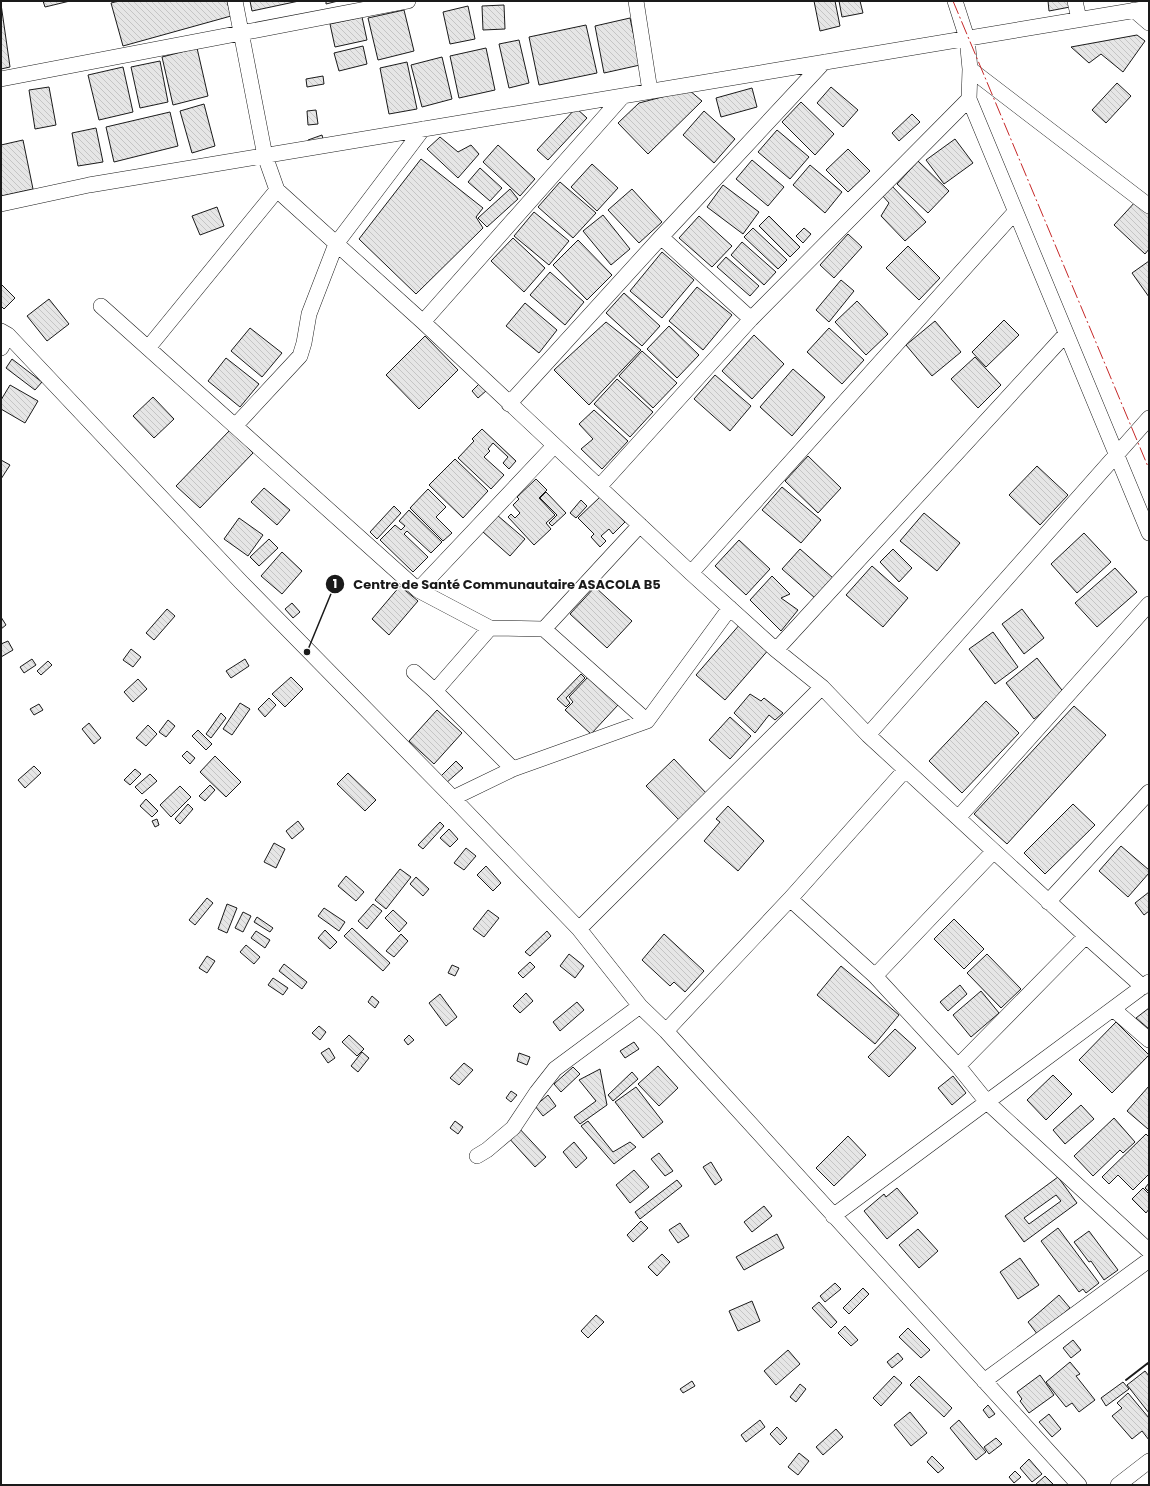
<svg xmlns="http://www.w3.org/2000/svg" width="1150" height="1486" viewBox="0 0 1150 1486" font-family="Poppins,sans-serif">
	<defs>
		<pattern id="building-back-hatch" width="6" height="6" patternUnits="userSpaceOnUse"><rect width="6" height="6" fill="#e6e6e6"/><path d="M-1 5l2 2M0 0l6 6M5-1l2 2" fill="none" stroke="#c5c5c5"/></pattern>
	</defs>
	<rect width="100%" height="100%" fill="#fff"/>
	<!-- building -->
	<path fill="url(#building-back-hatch)" stroke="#1a1a1a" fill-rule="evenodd" d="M43,1H70L45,7Z
		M119,1H227L231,16L123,46L111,3Z
		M250,1H299L252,11Z
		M326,1H338L326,4Z
		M814,1H835L840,26L820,31Z
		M839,1H860L863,13L842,17Z
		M1048,1H1069L1070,7L1049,11Z
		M1,4L10,67L1,69Z
		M504,5L505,29L483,30L482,6Z
		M468,6L475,39L450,44L443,12Z
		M404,10L414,51L378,60L368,18Z
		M362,17L367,40L335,47L330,24Z
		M630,18L640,65L604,73L595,26Z
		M586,25L597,73L539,85L529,37Z
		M1137,35L1145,41L1123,72L1101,54L1089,63L1071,47Z
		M519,40L529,83L509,88L499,44Z
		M363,46L367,64L339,71L334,53Z
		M197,48L208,96L173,105L162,57Z
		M486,48L495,90L459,98L450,56Z
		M442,57L452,99L422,107L411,65Z
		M160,61L168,102L140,108L131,67Z
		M407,62L417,109L389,114L380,68Z
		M123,67L133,112L99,120L88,75Z
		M323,76L324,84L307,87L306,79Z
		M1117,83L1131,96L1106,123L1092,110Z
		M49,87L56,125L35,129L29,90Z
		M831,87L858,110L843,127L817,103Z
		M752,88L757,107L721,117L716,98Z
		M689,90L702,101L648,154L618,123L639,103Z
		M801,102L834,134L815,155L782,122Z
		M204,104L215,146L192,153L180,111Z
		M576,108L587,118L548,160L537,150Z
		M316,110L318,124L308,125L307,111Z
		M704,111L735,139L714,163L683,135Z
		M170,112L178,146L114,162L106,127Z
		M912,114L920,122L899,141L892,133Z
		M96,128L103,162L78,166L72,133Z
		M777,130L809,157L790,179L758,152Z
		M322,135L323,139L309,144L308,140Z
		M440,137L458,152L471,145L479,154L458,178L427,149Z
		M955,139L973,163L944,184L926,160Z
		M23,140L33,189L1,196V145Z
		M498,145L535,179L520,196L483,162Z
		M848,149L870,171L848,192L826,170Z
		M421,159L483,208L476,217L483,228L416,294L359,239Z
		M752,160L784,187L768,206L736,179Z
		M918,161L949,191L928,213L897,184Z
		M592,164L618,188L597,211L571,187Z
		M810,165L842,192L825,213L793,185Z
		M480,168L502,188L490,201L468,182Z
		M560,182L596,213L573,238L538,207Z
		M723,185L759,212L743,234L707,207Z
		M891,185L926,222L905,241L881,216L889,203L882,195Z
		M510,189L518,199L487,227L478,218Z
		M632,189L662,222L639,243L608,210Z
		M1136,201L1149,213V249L1145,254L1114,225Z
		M217,207L224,226L200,235L192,216Z
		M534,212L569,241L549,265L514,236Z
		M603,215L630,249L611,265L583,231Z
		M699,216L732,246L712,267L679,238Z
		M769,216L800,247L790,257L759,226Z
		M753,228L787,260L778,269L744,237Z
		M804,228L811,234L803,243L796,236Z
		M848,234L862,247L834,278L820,265Z
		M513,238L545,268L524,292L491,261Z
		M578,240L612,275L587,300L553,265Z
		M742,242L776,272L764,285L731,255Z
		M908,246L940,278L919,300L886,268Z
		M662,252L694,280L662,318L630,291Z
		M726,257L759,286L750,296L717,267Z
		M1149,261V297L1132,273Z
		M550,272L584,302L565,325L530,295Z
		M841,280L854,291L829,322L816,310Z
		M1,284L15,298L4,309L1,306Z
		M697,287L732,315L703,350L669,321Z
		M624,293L660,326L642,346L606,313Z
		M49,299L69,324L47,341L27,316Z
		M857,301L888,334L866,355L835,322Z
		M525,303L557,330L539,353L506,326Z
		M1004,320L1019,335L986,367L972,352Z
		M935,321L961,352L932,376L906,345Z
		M606,322L641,350L589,405L554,370Z
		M669,326L699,355L677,378L647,349Z
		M250,328L282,353L262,377L231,351Z
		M829,328L864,360L842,384L807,352Z
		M754,335L784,364L752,399L722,371Z
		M425,336L458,370L419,409L386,375Z
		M642,351L677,383L653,408L619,376Z
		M975,357L1001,385L978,408L951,379Z
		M226,358L259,384L240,407L208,381Z
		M12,359L42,382L35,390L6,368Z
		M793,369L825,397L792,436L760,407Z
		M715,375L751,406L730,431L694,399Z
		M617,379L653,412L630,437L594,404Z
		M480,383L487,390L478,398L472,391Z
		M10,385L38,401L25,423L1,409V400Z
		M153,397L174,419L154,438L133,416Z
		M594,410L628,441L602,469L581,449L593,439L579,424Z
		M482,429L516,461L509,469L503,463L508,457L493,443L488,449L490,451L484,457L504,475L491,489L458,458L474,441L472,439Z
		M230,430L253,453L200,508L176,486Z
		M808,456L841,488L818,513L785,481Z
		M455,459L488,491L463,518L429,485Z
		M1,460L10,465L1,479Z
		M1037,466L1068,495L1040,525L1009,495Z
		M536,479L547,490L539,498L555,515L546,523L551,529L534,545L508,517L511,514L515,518L520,513L513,505L519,499L517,497Z
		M782,487L821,520L801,543L762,510Z
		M264,488L290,510L277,525L251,502Z
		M428,489L446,507L436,517L452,533L443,541L410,508Z
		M546,492L566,513L552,526L549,523L557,515L540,498Z
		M600,497L625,522L613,534L609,529L601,536L606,541L600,547L591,537L594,534L578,518Z
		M581,500L587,506L576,518L570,513Z
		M394,506L401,513L377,539L370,532Z
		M409,510L442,542L431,553L407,531L404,534L428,557L413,572L380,540L395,525L401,530L405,526L399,521Z
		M924,513L960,543L937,571L900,541Z
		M497,515L525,539L510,556L483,532Z
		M239,518L263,535L248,556L224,539Z
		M1084,533L1111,562L1077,593L1051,564Z
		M269,539L278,548L259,566L250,557Z
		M739,540L770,569L746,595L715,566Z
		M800,549L833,578L815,598L782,569Z
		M893,549L912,568L899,582L880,562Z
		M282,552L302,571L282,594L261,576Z
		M872,566L908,598L883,627L846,595Z
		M1115,568L1137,592L1097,627L1075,603Z
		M772,576L790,594L781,598L798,610L781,631L750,600Z
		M400,586L418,601L389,635L372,619Z
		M595,587L632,621L607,648L570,614Z
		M292,603L300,612L293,618L285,609Z
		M167,609L175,616L154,640L146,633Z
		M1022,609L1044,638L1024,654L1002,624Z
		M1,617L6,625L1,629Z
		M741,623L770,648L725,700L696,675Z
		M993,632L1018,667L995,684L969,649Z
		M8,641L13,650L1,657V644Z
		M131,649L141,657L133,667L123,660Z
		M1037,658L1065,694L1034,719L1006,683Z
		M32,659L36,665L24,673L20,667Z
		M245,659L249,666L231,678L226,671Z
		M48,661L52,665L41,675L37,671Z
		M581,674L585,678L566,698L570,703L566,707L557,699Z
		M291,677L303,689L285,707L272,694Z
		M588,677L618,705L591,734L565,710L573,702L569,697Z
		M138,679L147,689L133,702L124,692Z
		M750,694L761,701L764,698L783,713L775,720L769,715L755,733L734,713Z
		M269,698L276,705L265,717L258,709Z
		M986,701L1019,733L962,793L929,761Z
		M240,703L250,709L232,735L223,729Z
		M39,704L43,710L34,715L30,709Z
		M1074,706L1106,735L1007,844L974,814Z
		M437,710L462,733L434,764L409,741Z
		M221,713L226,718L211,738L206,734Z
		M730,717L751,736L730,759L709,740Z
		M168,720L175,726L166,737L159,732Z
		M89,723L101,738L94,744L82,729Z
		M148,725L157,734L146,746L136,738Z
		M198,730L212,744L206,750L192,736Z
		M187,751L195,758L190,764L182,756Z
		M215,756L241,782L226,797L200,772Z
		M674,759L707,794L679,820L646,786Z
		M456,761L463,768L445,784L439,778Z
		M34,766L41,773L25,788L18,780Z
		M135,769L141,774L130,785L124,780Z
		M348,773L376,800L365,811L337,784Z
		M150,774L157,781L142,794L135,787Z
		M210,785L215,790L205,801L199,796Z
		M180,786L191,797L171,817L160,805Z
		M146,799L158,811L152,817L140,806Z
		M188,804L193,809L180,824L175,819Z
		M1073,804L1095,825L1045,874L1024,853Z
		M728,806L764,841L738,871L704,841L720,822L716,819Z
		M157,819L159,825L155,827L152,821Z
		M298,821L304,829L292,839L286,831Z
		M440,822L444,826L423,849L418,845Z
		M449,829L458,839L450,847L440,838Z
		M274,843L285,849L276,868L264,862Z
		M1121,846L1149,870V873L1128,897L1099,871Z
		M466,848L476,856L464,870L454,863Z
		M486,866L501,883L493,891L477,875Z
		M400,869L411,877L386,909L375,900Z
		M346,876L364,892L356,901L338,886Z
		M416,877L429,889L423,896L410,884Z
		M1149,892V911L1144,915L1135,903Z
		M207,898L213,903L195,925L189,920Z
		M227,904L237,908L227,933L218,929Z
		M373,904L382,911L367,929L358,921Z
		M324,908L345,922L339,931L318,916Z
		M393,910L407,923L399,932L385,918Z
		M488,910L499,918L484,937L473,929Z
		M243,912L251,916L243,932L235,928Z
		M257,917L273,928L270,932L254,922Z
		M954,919L984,949L964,969L934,939Z
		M352,928L390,963L383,971L344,936Z
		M325,930L337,942L330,949L318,938Z
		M256,931L270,940L265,948L251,938Z
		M547,931L551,936L530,956L525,952Z
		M401,934L408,941L394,957L386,951Z
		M664,934L704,971L685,992L674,982L670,986L642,960Z
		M246,945L260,957L254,964L240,952Z
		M569,954L584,966L575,978L560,966Z
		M987,954L1021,989L1001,1008L967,973Z
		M207,956L215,961L207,973L199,968Z
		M530,962L535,967L523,978L518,973Z
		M284,964L307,982L302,989L279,971Z
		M452,965L459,968L455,976L448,973Z
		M841,966L899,1015L875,1044L817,995Z
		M273,978L288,988L283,995L268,985Z
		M960,985L967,994L948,1011L940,1002Z
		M981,991L999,1013L971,1037L953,1015Z
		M526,993L533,1001L520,1013L513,1006Z
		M440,994L457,1017L446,1026L429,1003Z
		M372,996L379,1002L375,1008L368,1002Z
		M577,1002L584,1010L560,1031L553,1022Z
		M1149,1008V1029L1136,1018Z
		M1116,1022L1149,1055L1112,1093L1079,1060Z
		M319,1026L326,1032L320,1040L312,1033Z
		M895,1029L916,1048L889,1077L868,1057Z
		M349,1035L364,1049L357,1056L342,1042Z
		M409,1035L414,1040L408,1045L404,1040Z
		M634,1042L639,1049L625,1058L620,1051Z
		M329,1048L335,1058L328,1063L321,1053Z
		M362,1052L369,1058L358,1072L351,1066Z
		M519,1053L530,1057L527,1065L517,1061Z
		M464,1063L473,1070L459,1085L450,1078Z
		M658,1066L678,1088L659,1106L638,1084Z
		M573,1067L580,1074L561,1092L554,1084Z
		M600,1069L607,1105L580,1124L574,1117L596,1101L579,1080Z
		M632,1072L638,1079L613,1101L608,1095Z
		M1053,1075L1072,1094L1046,1120L1027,1100Z
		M953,1076L966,1093L952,1105L938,1088Z
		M1149,1086V1128L1148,1129L1127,1111Z
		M636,1087L663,1122L643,1138L615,1102Z
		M511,1091L517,1095L511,1102L506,1098Z
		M548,1095L556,1106L543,1116L535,1106Z
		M1081,1105L1094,1119L1065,1144L1053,1130Z
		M1114,1118L1135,1142L1123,1153L1120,1150L1093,1176L1074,1156Z
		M455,1121L463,1127L458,1134L450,1128Z
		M588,1121L613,1152L630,1142L636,1147L614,1164L581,1126Z
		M517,1126L546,1157L535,1167L507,1136Z
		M1146,1134L1149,1137V1174L1133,1190L1118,1175L1109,1184L1102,1177Z
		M848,1136L866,1155L834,1186L816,1168Z
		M574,1142L587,1158L576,1168L563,1152Z
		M659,1153L673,1171L665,1176L651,1159Z
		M711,1162L722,1180L715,1185L703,1167Z
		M634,1170L649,1187L630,1203L616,1185Z
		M1058,1177L1077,1203L1024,1242L1005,1216ZM1056,1195L1061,1201L1029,1224L1024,1218Z
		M677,1180L682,1186L640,1219L635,1212Z
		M1149,1183V1192L1145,1188Z
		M897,1188L918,1213L887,1239L864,1211L884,1194L886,1197Z
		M1143,1188L1149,1194V1209L1146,1213L1132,1199Z
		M764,1206L772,1216L752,1232L744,1222Z
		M641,1221L648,1228L633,1242L627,1235Z
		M680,1223L689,1236L678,1243L669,1230Z
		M1058,1228L1099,1283L1086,1293L1083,1289L1079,1292L1041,1241Z
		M918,1229L938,1251L919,1268L899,1245Z
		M1089,1231L1118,1270L1104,1280L1091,1261L1089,1262L1074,1242Z
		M777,1234L784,1248L744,1270L736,1257Z
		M662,1254L670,1262L657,1276L648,1267Z
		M1020,1258L1039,1285L1018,1299L1000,1272Z
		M835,1283L841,1289L825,1302L820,1296Z
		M863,1288L869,1294L849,1314L843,1308Z
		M1059,1295L1070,1308L1038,1335L1028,1322Z
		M752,1301L760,1321L738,1331L729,1311Z
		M819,1302L837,1322L831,1328L812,1308Z
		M596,1315L604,1322L588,1338L581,1331Z
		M845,1326L858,1340L851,1346L838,1333Z
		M908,1328L930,1350L921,1358L899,1337Z
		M1073,1340L1081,1350L1071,1358L1063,1348Z
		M788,1350L800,1364L776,1385L764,1371Z
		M898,1353L903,1359L892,1368L887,1362Z
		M1070,1362L1080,1374L1076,1376L1095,1400L1079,1412L1072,1403L1066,1407L1046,1382Z
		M1145,1371L1149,1376V1413L1127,1385Z
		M1040,1375L1054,1395L1029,1413L1020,1401L1022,1399L1017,1392Z
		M894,1376L902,1383L881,1406L873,1398Z
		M919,1376L952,1408L944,1417L910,1385Z
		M692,1381L695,1386L683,1393L680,1389Z
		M1123,1382L1129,1389L1106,1406L1101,1398Z
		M800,1384L806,1389L796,1402L790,1397Z
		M1128,1393L1149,1418V1440L1142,1431L1132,1439L1112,1416L1122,1408L1117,1403Z
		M988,1405L995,1414L989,1418L983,1410Z
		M910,1412L927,1433L911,1446L894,1425Z
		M1049,1414L1061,1429L1052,1437L1039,1422Z
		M760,1420L765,1427L746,1442L741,1435Z
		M959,1420L986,1452L976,1460L950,1428Z
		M777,1427L787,1438L780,1445L770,1434Z
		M836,1429L843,1437L823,1455L816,1447Z
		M996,1438L1002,1444L989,1454L984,1447Z
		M799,1453L809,1461L798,1475L788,1467Z
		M932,1456L944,1468L938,1473L927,1462Z
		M1029,1459L1042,1474L1032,1482L1020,1468Z
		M1015,1471L1021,1477L1014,1483L1009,1477Z
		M1045,1476L1054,1485H1035Z"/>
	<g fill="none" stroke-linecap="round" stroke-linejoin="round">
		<defs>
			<path id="street" d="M235,1L265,156L277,190L423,322L691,573L776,650L822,687L868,735L1086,936L1143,987
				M636,1L650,91
				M955,1L967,38L970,69L1149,206
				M1075,1L1079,19
				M1134,10L1149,23
				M1,79L408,1
				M969,99L1149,533
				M1,204L89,185L1149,8
				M661,237L751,319
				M101,306L418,590L490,628
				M423,322L623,96
				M1,331L8,335L241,582L453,798L579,929L640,1006L666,1031L1079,1485
				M1,348L8,335
				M148,348L277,190
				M509,404L661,237L824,62
				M235,426L300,356L304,343L309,314L336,244L423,129
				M599,487L751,319L969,99L970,69
				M691,573L1015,212
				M418,590L554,446
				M544,629L640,525
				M776,650L1066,334
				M414,672L435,691L513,769
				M435,691L490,628L544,629L647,721
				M868,735L1149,418
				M453,798L513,769L647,721L730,608
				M958,818L1149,604
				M790,899L875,976L958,1066L987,1102L1149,1251
				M1048,902L1149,792
				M579,929L822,687
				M875,976L994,851
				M1113,1009L1149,1040
				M666,1031L790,899L905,770
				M958,1066L1086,936
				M477,1156L487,1150L513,1128L537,1092L555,1069L640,1006
				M833,1216L1149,982
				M984,1381L1149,1260
				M1118,1485L1149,1461"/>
		</defs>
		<!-- street casing -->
		<use href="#street" stroke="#1a1a1a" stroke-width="16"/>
		<!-- street -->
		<use href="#street" stroke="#fff" stroke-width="15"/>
		<!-- wall -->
		<path stroke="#1a1a1a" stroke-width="2" d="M1126,1380L1148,1363L1149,1365"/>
		<!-- power -->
		<path stroke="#c62828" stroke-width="1" stroke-dasharray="14 3 2 3" stroke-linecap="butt" d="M953,1L1149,469"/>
	</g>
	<!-- callouts -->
	<path fill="none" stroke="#1a1a1a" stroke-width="1.5" d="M307 652L335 584"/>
	<g fill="#1a1a1a" stroke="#fff" stroke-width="1.5">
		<circle cx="307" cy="652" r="4"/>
		<circle cx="335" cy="584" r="10"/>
	</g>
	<g font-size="12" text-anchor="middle" font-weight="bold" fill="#fff">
		<text x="335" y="588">1</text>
	</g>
	<g font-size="13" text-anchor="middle" font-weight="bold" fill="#1a1a1a" stroke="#fff" stroke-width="3" stroke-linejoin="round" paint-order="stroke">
		<text x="507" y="589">Centre de Santé Communautaire ASACOLA B5</text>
	</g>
	<!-- border -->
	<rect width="1150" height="1486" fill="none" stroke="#1a1a1a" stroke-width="4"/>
</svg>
